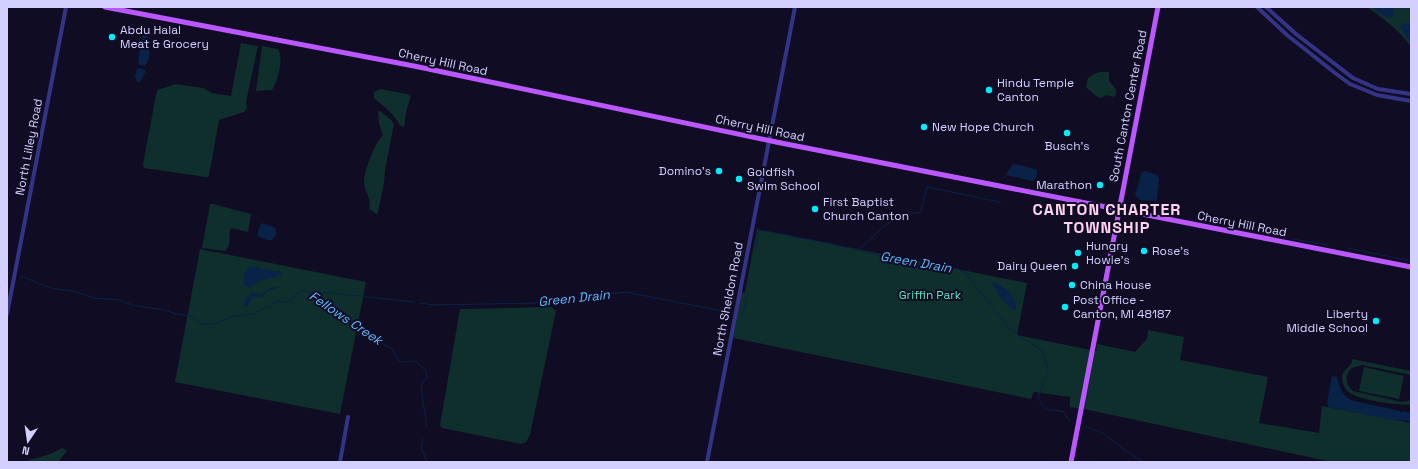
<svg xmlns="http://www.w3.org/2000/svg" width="1418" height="469" viewBox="0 0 1418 469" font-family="'Space Grotesk',sans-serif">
	<rect width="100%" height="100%" fill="#100c24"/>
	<!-- green -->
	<path fill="#0f2f2c" d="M1367,7H1411V47C1399,30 1384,19 1367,7Z
		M241,43L258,46L246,102L247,108L244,112L219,120L209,176L206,177L144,168L143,164L157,90L176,84L203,88L212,93L231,96Z
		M262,46L278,49C284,58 278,81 272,90L256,91Z
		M1100,72H1109V81C1113,86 1120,90 1114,97L1106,95L1101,98L1096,96L1086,87L1088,78L1094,74Z
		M380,89L407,94L411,96L406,112L405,122L404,127L400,126C395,114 383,106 374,98V92Z
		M380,111L391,120L394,124L385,170L384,183L378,212L377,214L369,209C372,198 364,192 364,182C364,171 372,153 377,143C378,140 381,138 383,135L379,124L378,112Z
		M210,204H213L251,214L248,232L231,228C228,235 232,246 225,251L202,248Z
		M757,229L1027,283L1017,335L1096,351L1097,344L1135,352L1147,339L1148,330L1184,337L1180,360L1268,377L1259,423L1319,433L1322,406L1411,423V462H1332L1089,410L1070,407V397L1034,392L1031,399L733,338L741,292L745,293V291Z
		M200,249L366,282L340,414L175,382Z
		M552,307L556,311L530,435L526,442L521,444L442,428L440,425L460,309Z
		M1352,359L1411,371V375L1362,365L1352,368C1344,375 1345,384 1353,391L1402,402L1407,401L1411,400V404C1402,407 1357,399 1350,393C1344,389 1342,383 1342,377C1343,370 1348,368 1351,364C1352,362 1352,360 1352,359Z
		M1364,367L1404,376L1399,399L1359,391Z
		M62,448L67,451L58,462H29V460C41,457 52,454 62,448Z"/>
	<!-- water -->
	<path fill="#082248" d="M1371,7H1393L1394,11L1393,17L1388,18Z
		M1405,23L1411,25V42L1401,29L1400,26Z
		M145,30C149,40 153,56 145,66L140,65L138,63L141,41Z
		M139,68L145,70V73L140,82H137L135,76L137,70Z
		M1013,164L1024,166L1037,170C1037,175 1037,179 1032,181L1007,175V173Z
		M1145,171L1157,175L1159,179L1157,201L1140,200L1135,195L1141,174L1142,172Z
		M261,223L276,228V235L272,240H268L257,236Z
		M253,266L282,273V275L259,281L253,286L246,287L244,285C242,277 245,268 253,266Z
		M993,282C1003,284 1018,299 1016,310C1007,310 996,289 991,283Z
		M282,287L267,291L264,296L253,297L247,307L244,305L245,299L252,292L261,295C263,294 264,292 266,291C272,286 284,286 289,289Z
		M1332,376L1337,377C1340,388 1342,397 1354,401L1400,411V413L1403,411L1411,413V422L1399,420L1398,421L1328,407L1327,403Z"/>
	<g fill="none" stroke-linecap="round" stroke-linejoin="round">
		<!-- stream -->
		<path stroke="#082248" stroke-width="1" d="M1293,239L1328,245
			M1347,248L1411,261
			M755,250L759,230L832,244L904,261L944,268L958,269L966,274L1010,329L1042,351L1045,361L1048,366V369
			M858,250L887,224L903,215L921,212L927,187L1000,202
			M7,274H8
			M20,277H24L40,284L51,288L73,291L95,298L119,300L132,305L164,310L176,314L191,316L194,317L198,323L206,324L218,323L233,316L254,314L262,309L272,306L276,301L286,302L291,301L295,295L305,290L307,292L332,293L414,302
			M308,292L325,303L330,309L343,313L351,321L358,324L372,337L379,340L386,346L392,348L397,359L400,362L416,361L426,371L427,378C426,379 424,380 423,382C418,390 428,417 426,427
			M419,303L434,305L535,303L626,292L727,312
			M740,314L742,315L743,313L747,295
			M1047,373L1046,378L1043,381L1044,383L1038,396C1046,416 1047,407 1064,412L1069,421
			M1086,426L1104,434L1126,451L1143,462
			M423,439L421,447L427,462"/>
		<!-- minor -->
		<path stroke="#343486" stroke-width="4" d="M1257,7L1287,35L1335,73L1350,84L1377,95L1411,101
			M1266,7L1296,34L1353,78L1378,89L1411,94
			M7,314L66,7
			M340,462L348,417
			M707,462L795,7"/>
		<!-- major -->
		<path stroke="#ba57ff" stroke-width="5" d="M105,7L414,66L776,142L1411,267
			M1071,462L1158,7"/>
	</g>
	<!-- markers -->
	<g fill="#00ebfb" stroke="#100c24" stroke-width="1.5">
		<circle cx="112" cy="37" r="4"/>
		<circle cx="989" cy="90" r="4"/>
		<circle cx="924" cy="127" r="4"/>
		<circle cx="1067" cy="133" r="4"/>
		<circle cx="719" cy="171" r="4"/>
		<circle cx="739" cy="179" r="4"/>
		<circle cx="1100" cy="185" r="4"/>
		<circle cx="815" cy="209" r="4"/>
		<circle cx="1144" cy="251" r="4"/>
		<circle cx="1078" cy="253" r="4"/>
		<circle cx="1075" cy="266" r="4"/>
		<circle cx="1072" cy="285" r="4"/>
		<circle cx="1065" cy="307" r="4"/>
		<circle cx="1376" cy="321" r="4"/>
	</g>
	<g text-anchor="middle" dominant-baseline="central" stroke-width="4" stroke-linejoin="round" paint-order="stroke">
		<!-- poi labels -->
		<g font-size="12" fill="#d3d0ff" stroke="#100c24" text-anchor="start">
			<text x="120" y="30">Abdu Halal<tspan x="120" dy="14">Meat &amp; Grocery</tspan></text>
			<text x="997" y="83">Hindu Temple<tspan x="997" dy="14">Canton</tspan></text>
			<text x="932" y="127">New Hope Church</text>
			<text x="1067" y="146" text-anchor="middle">Busch's</text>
			<text x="711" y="171" text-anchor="end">Domino's</text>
			<text x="747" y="172">Goldfish<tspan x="747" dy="14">Swim School</tspan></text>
			<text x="1092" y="185" text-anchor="end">Marathon</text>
			<text x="823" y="202">First Baptist<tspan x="823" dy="14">Church Canton</tspan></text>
			<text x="1086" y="246">Hungry<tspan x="1086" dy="14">Howie's</tspan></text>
			<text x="1152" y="251">Rose's</text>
			<text x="1067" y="266" text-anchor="end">Dairy Queen</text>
			<text x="1080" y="285">China House</text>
			<text x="1073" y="300">Post Office -<tspan x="1073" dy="14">Canton, MI 48187</tspan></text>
			<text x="1368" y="314" text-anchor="end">Liberty<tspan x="1368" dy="14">Middle School</tspan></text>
		</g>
		<!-- street labels -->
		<g font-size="12" fill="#d3d0ff" stroke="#100c24">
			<text transform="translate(443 62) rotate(12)">Cherry Hill Road</text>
			<text transform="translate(1128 106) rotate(-79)">South Canton Center Road</text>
			<text transform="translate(760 128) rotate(12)">Cherry Hill Road</text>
			<text transform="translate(29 147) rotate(-79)">North Lilley Road</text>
			<text transform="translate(1242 224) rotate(11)">Cherry Hill Road</text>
			<text transform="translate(728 299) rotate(-79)">North Sheldon Road</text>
		</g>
		<!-- park labels -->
		<g font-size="12" fill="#53e7bd" stroke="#100c24">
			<text x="930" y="295">Griffin Park</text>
		</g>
		<!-- water labels -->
		<g font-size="13" font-style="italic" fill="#5ebaff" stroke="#100c24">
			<text transform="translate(916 262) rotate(10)">Green Drain</text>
			<text transform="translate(574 298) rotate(-6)">Green Drain</text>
			<text transform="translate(346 318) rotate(34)">Fellows Creek</text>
		</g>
		<!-- district labels -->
		<g font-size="16" font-weight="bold" letter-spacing="1" fill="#ffd2f0" stroke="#100c24">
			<text x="1107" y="209">CANTON CHARTER<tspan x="1107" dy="18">TOWNSHIP</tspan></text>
		</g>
	</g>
	<!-- border -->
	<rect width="1418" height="469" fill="none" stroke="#d3d0ff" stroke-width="16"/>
	<!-- north arrow -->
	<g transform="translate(28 441) rotate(193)" stroke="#100c24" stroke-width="3" paint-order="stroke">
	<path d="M0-3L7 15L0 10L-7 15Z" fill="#d3d0ff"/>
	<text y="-6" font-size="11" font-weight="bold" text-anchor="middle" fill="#d3d0ff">N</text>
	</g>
</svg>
